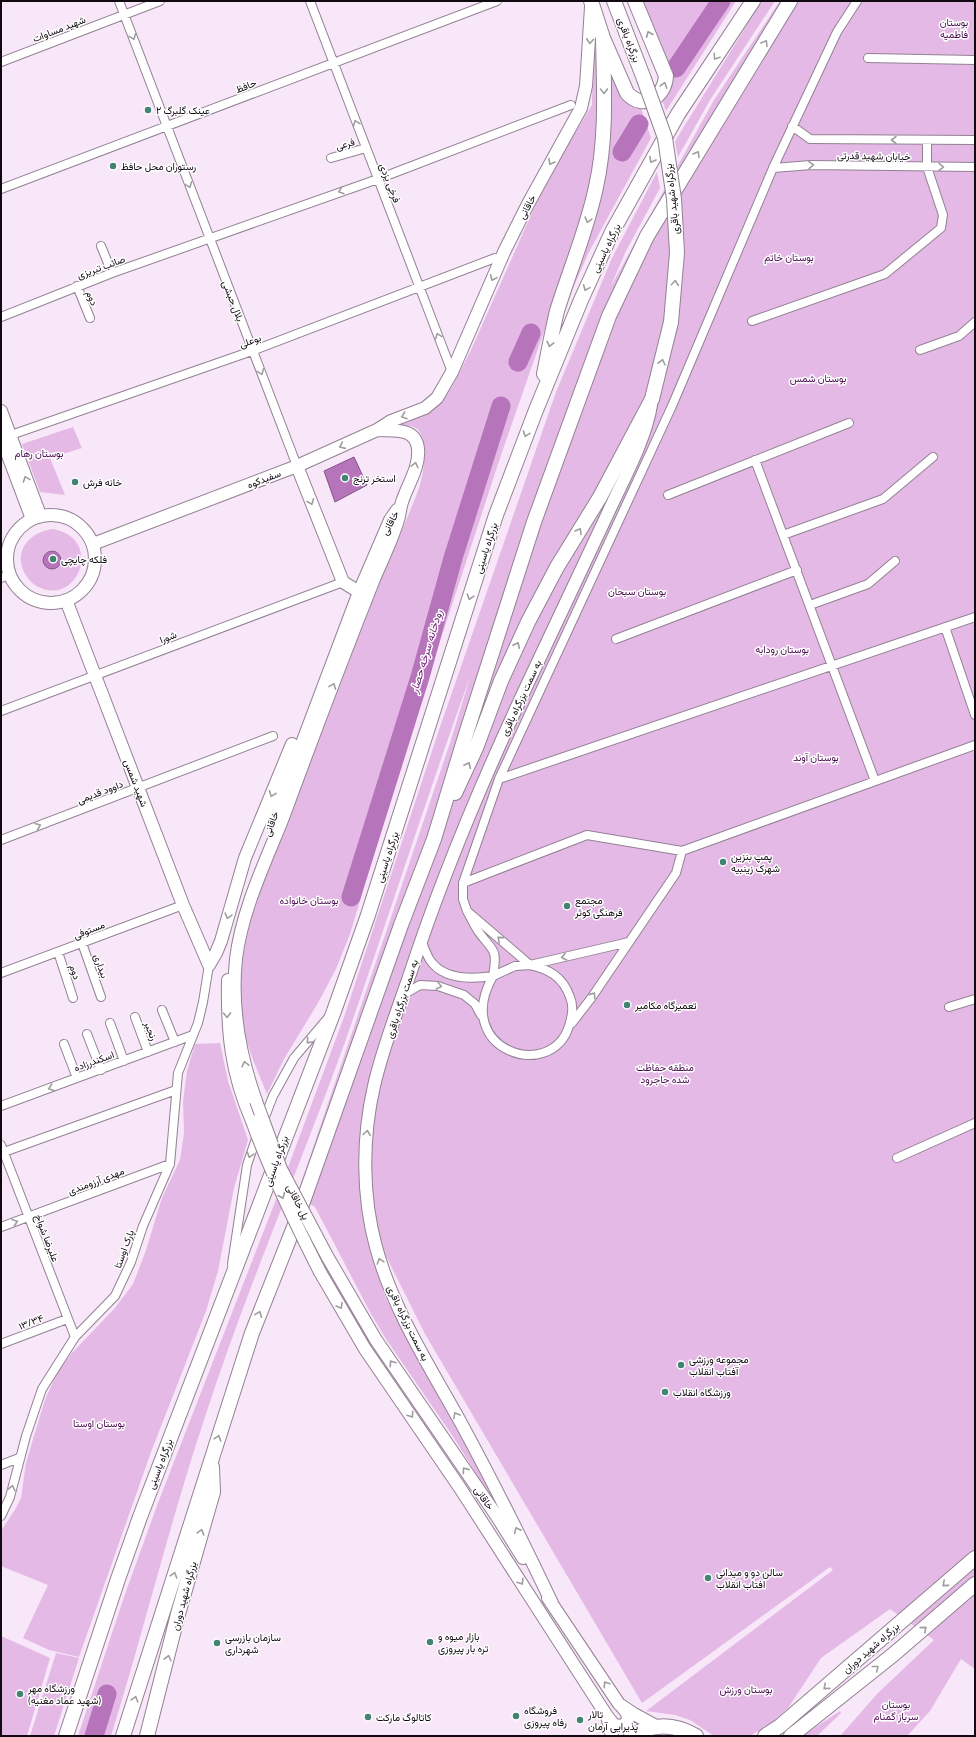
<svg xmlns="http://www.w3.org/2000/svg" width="976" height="1737" viewBox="0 0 976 1737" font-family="'Titillium Web',Vazirmatn,sans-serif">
	<rect width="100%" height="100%" fill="#f8e6f9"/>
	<!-- green -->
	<path fill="#e4b9e6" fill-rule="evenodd" d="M639,1H736L666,111L661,97L666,91Z
		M762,1H775L710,100L678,157L675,142L680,133Z
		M780,1H975V1669L961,1659L930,1711L907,1736H840L878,1693L934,1640L890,1609L821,1658L788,1708L770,1724L750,1736H714L690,1720L675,1715L646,1711L833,1570L830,1567L642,1703L425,1334L387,1258L369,1246L385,1296L397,1320L517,1539L452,1435L386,1339L370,1312L315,1207L297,1195L450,743L471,674C427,796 388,919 345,1042C300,1167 246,1290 205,1417C170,1522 144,1630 111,1736H78L124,1597L158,1503L277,1197L344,1017L439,730L556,392L612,258L657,172L660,188L626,251L610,288L714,100Z
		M593,33L598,77L597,144L592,181L582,222L499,461L416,715L350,934L336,969L318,1003L284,1059L267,1094C255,1065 241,1034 240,1003C239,923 276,848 304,775C327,717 348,658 372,600C384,572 396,544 408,516C414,501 421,486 423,471C426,446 427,417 393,428L391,426L440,403L452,387L471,350L535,206L568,145L592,105Z
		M607,57L630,104L641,108L651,138L589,252L561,315L586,246Z
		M73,427L82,448L50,458L65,495L40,492L22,444Z
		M53,529C104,539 78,604 41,588C36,586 30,582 27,577C11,554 28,532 53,529ZM51,550L57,552L61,556L59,566L42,558L46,552Z
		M220,1043L228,1081L248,1140L234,1188L218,1271L206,1311L151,1452L79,1657L49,1650L23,1638L48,1585L1,1566V1531L16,1508L21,1498L26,1463L33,1439L45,1400L57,1373L71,1354L115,1308L133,1284L145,1253L162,1198L180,1160L184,1133L183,1101L187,1071L195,1044Z
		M1,1636L50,1658L27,1736H1Z
		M56,1653L79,1658L54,1736H30Z
		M840,1711L841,1713L817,1736H802Z"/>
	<!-- water -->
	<path fill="#b674bb" stroke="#845488" d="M354,457L367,485L335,502L324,471Z
		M43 560a9 9 0 1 1 18 0a9 9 0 1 1-18 0Z"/>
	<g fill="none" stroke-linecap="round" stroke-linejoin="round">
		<!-- river -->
		<path stroke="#b674bb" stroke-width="19" d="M676,68L721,1
			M622,152L639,124
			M518,362L531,333
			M351,897L420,677L453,558L501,406
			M94,1736L107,1694"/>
		<defs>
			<path id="minor" d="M119,1L297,466
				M310,1L452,372
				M868,58L975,60
				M1,62L160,1
				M792,126L810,139L975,140
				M331,158L366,148
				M773,168L811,165L975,167
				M1,189L497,1
				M101,246L112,273
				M77,286L90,318
				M1,317L112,273L378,179L571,105
				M752,321L885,274L941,228L943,215L927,167V140
				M920,350L959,336L975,322
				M11,435L252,351L495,258
				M755,460L875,781
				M668,495L849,423
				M783,535L883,499L933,457
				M1,578L10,575
				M810,605L868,584L895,561
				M945,627L975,715
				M616,639L797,570
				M1,711L343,582
				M499,779L975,617
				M1,840L273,736
				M463,883L587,835L682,851L975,745
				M467,911L463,899V883L499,779L672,406L773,168L837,32L857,1
				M421,940C424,947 426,954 430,960C443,980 473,979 493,976C498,947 493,952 478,931C474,925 471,918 467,911L530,965L629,942
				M82,943L101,997
				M58,952L73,998
				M530,965C549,969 563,977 570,997C574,1007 572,1016 569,1026C551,1083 451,1050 493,976L515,966Z
				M1,973L183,905
				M403,995L420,985L438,986L464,995L475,1004L481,1015
				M949,1007L975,999
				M162,1010L175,1042
				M135,1017L148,1052
				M110,1023L124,1061
				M572,1023L592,997L676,873L682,851
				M87,1034L101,1070
				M64,1044L77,1078
				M1,1106L193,1035
				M263,1122L273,1096L294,1058L327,1019
				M1,1145L75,1337
				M4,1152L176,1090
				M897,1158L975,1123
				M1,1227L170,1164
				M232,1264L247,1165L258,1133
				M1,1344L67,1319
				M1,1465L19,1458
				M1,1516L10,1497L26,1436L42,1389L75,1337L115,1296L131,1262L143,1226L170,1164L178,1073L198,1023L203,1002L209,965"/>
			<path id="secondary" d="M1,411L40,515
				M1,437L32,519
				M297,466L343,582L359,592
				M7 559a44 44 0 1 1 88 0a44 44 0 1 1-88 0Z
				M93,544L297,466L377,430L391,421L425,408L437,398L452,372L504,252L528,204L581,108L586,86L591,7
				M66,600L183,905L209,965
				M272,823L359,592L390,520L397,510
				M209,965L216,953L221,941L245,858L292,744
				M228,980C227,1032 231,1073 252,1121
				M256,1101C240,1056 231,1007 236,959C242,909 266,861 284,815C313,736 343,657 374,579C382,560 392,540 398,520C400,514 400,508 402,502C407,486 420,467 418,449C416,427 394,431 377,430
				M327,1256L376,1340L496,1515L523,1558
				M320,1272L365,1349L460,1488L607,1716L612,1736
				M548,1598L619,1704L634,1714L656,1726
				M552,1603C523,1542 493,1482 461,1423C430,1367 393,1310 376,1247C362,1196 362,1138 374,1086C383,1046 399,1007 412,968C444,871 484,777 527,685C554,628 581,570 608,513C622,482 646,439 651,405
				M607,1716L614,1725L621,1726L627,1723C629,1715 627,1712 621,1706"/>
			<path id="trunk" d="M591,1L603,38L627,93C643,111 665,97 666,76L635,1
				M614,1L644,79
				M544,374C548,353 552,332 557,311C570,269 587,230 596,187C607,138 604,88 603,38
				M455,793L476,748L501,681L528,622L557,567L600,497L652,399L671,322
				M66,1736L118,1579L140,1517L334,1011L368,915L496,515L536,410L581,300L612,232L678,114L753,1
				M123,1736L252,1333L294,1227L401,925L434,839L465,737L534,522L609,316L647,236L790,1
				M147,1736L178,1614L213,1492L212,1467
				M631,1736C653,1723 674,1723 696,1736
				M765,1736L780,1726L975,1558
				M791,1736L894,1654L975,1584"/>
		</defs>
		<!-- minor casing -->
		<use href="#minor" stroke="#928293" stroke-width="10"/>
		<!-- secondary casing -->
		<use href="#secondary" stroke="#928293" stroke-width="14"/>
		<!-- trunk casing -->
		<use href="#trunk" stroke="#928293" stroke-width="16"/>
		<!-- minor -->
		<use href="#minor" stroke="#fff" stroke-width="8"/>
		<!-- secondary -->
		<use href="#secondary" stroke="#fff" stroke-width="12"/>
		<!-- trunk -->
		<use href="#trunk" stroke="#fff" stroke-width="14"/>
		<defs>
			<path id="secondary-bridge" d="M256,1101L281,1169L327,1256
				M252,1121C271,1174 295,1223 320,1272"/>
			<path id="trunk-bridge" d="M644,79L665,138L674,199L677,253L671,322"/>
		</defs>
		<!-- secondary-bridge casing -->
		<use href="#secondary-bridge" stroke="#928293" stroke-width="14" stroke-linecap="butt"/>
		<!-- trunk-bridge casing -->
		<use href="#trunk-bridge" stroke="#928293" stroke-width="16" stroke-linecap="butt"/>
		<!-- secondary-bridge -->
		<use href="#secondary-bridge" stroke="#fff" stroke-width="12"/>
		<!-- trunk-bridge -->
		<use href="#trunk-bridge" stroke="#fff" stroke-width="14"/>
	</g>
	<!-- one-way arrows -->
	<defs><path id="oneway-chevron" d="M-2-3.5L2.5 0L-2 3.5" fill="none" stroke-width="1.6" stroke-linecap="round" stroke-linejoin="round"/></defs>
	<g stroke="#9f9d9f">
		<use href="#oneway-chevron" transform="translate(649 34) rotate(-113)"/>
		<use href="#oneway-chevron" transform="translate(133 37) rotate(69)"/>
		<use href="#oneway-chevron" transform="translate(590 41) rotate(94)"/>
		<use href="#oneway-chevron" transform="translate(765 43) rotate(-59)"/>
		<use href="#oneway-chevron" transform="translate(716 57) rotate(124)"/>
		<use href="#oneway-chevron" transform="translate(664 85) rotate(-73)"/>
		<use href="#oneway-chevron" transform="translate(604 91) rotate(89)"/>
		<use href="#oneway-chevron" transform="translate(356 123) rotate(-111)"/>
		<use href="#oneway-chevron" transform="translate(894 140) rotate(-180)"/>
		<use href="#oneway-chevron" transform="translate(697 154) rotate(-59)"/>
		<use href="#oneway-chevron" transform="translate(652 160) rotate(119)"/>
		<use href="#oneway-chevron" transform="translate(551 162) rotate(120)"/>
		<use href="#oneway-chevron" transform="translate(811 165) rotate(-2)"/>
		<use href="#oneway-chevron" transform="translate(941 167) rotate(1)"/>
		<use href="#oneway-chevron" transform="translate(189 185) rotate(69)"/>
		<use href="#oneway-chevron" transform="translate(341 191) rotate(161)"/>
		<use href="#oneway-chevron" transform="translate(588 220) rotate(106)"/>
		<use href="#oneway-chevron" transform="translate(493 278) rotate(114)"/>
		<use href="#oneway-chevron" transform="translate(675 283) rotate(-85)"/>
		<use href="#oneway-chevron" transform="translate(586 288) rotate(114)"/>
		<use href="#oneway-chevron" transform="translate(438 336) rotate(-111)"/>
		<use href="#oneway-chevron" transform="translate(550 344) rotate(103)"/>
		<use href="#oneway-chevron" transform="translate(662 362) rotate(-77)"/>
		<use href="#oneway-chevron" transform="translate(261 372) rotate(69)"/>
		<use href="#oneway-chevron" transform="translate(404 416) rotate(161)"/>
		<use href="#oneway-chevron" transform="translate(526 434) rotate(110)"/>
		<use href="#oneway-chevron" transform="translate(342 446) rotate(156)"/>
		<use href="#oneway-chevron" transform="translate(415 465) rotate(-77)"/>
		<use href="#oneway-chevron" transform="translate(26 479) rotate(-110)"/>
		<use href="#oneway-chevron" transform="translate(311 502) rotate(68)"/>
		<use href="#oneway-chevron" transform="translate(579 531) rotate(-59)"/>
		<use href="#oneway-chevron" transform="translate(470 597) rotate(108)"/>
		<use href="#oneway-chevron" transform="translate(517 645) rotate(-65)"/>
		<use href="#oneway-chevron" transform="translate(333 686) rotate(-69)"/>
		<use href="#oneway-chevron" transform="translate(468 765) rotate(-65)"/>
		<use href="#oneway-chevron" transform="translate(272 794) rotate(112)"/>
		<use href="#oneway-chevron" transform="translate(38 826) rotate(-21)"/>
		<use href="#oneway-chevron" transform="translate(228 916) rotate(106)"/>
		<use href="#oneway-chevron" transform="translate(500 939) rotate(-139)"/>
		<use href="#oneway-chevron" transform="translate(564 957) rotate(167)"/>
		<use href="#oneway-chevron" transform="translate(439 986) rotate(14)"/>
		<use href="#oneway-chevron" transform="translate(593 995) rotate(-55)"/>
		<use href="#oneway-chevron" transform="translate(227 1015) rotate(89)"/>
		<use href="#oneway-chevron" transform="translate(309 1041) rotate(131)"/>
		<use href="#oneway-chevron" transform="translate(245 1064) rotate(-103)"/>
		<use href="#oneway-chevron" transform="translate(51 1088) rotate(160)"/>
		<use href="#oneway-chevron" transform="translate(367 1133) rotate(-83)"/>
		<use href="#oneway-chevron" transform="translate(250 1155) rotate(108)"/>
		<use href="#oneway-chevron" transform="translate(282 1196) rotate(67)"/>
		<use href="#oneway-chevron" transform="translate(15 1222) rotate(-20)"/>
		<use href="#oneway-chevron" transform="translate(380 1261) rotate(-108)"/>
		<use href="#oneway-chevron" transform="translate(340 1306) rotate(59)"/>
		<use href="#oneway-chevron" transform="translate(259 1314) rotate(-68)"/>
		<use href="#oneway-chevron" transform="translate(392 1363) rotate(-124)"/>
		<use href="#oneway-chevron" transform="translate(411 1415) rotate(56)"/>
		<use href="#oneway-chevron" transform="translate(456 1415) rotate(-119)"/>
		<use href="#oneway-chevron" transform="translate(218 1438) rotate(-72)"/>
		<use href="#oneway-chevron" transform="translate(465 1470) rotate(-125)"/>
		<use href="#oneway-chevron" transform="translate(12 1488) rotate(-77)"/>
		<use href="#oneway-chevron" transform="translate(517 1530) rotate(-115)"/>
		<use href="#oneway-chevron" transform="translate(201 1532) rotate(-74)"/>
		<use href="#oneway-chevron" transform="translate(174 1575) rotate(-73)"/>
		<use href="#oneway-chevron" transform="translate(521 1582) rotate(57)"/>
		<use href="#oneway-chevron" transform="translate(945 1584) rotate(139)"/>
		<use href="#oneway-chevron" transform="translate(924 1629) rotate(-41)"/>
		<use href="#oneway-chevron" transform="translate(168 1658) rotate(-77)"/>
		<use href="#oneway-chevron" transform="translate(876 1668) rotate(-39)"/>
		<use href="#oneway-chevron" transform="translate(606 1684) rotate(-124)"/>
		<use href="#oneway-chevron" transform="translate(826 1687) rotate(139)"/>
		<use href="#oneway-chevron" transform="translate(135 1699) rotate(-73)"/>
	</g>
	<!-- markers -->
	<g fill="#438372" stroke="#fff" stroke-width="1.5">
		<circle cx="148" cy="110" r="4"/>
		<circle cx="113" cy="166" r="4"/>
		<circle cx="345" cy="478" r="4"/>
		<circle cx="75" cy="482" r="4"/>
		<circle cx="53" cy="559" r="4"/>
		<circle cx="723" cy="862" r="4"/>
		<circle cx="567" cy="906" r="4"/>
		<circle cx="627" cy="1005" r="4"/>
		<circle cx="681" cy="1365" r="4"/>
		<circle cx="665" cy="1392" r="4"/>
		<circle cx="708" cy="1578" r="4"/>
		<circle cx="430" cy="1642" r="4"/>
		<circle cx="217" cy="1643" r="4"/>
		<circle cx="20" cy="1694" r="4"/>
		<circle cx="516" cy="1716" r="4"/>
		<circle cx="368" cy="1717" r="4"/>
		<circle cx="580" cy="1720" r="4"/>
	</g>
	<g text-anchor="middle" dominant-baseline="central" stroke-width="3" stroke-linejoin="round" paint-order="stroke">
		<!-- park labels -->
		<g font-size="10" fill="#490a4e" stroke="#fff">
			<text x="954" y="22">بوستان<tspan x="954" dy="12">فاطمیه</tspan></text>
			<text x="789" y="257">بوستان خاتم</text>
			<text x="818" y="378">بوستان شمس</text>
			<text x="39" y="453">بوستان رهام</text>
			<text x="637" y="591">بوستان سبحان</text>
			<text x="782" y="649">بوستان رودابه</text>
			<text x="816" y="757">بوستان آوند</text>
			<text x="309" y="900">بوستان خانواده</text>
			<text x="665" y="1067">منطقه حفاظت<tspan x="665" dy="12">شده جاجرود</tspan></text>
			<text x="99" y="1423">بوستان اوستا</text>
			<text x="746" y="1689">بوستان ورزش</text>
			<text x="896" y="1704">بوستان<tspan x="896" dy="12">سرباز گمنام</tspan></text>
		</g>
		<!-- street labels -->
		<g font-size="10" fill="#100a10" stroke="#fff">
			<text transform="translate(59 29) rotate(-21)">شهید مساوات</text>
			<text transform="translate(629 40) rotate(69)">بزرگراه باقری</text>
			<text transform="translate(246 86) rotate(-21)">حافظ</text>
			<text transform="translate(345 144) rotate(-16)">فرعی</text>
			<text transform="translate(874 156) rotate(1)">خیابان شهید قدرتی</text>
			<text transform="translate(390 183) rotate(69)">فرخی یزدی</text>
			<text transform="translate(672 199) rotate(-96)">بزرگراه شهید باقری</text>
			<text transform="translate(527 207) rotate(-62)">خاقانی</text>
			<text transform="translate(606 248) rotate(-64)">بزرگراه یاسینی</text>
			<text transform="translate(101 267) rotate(-20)">صائب تبریزی</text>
			<text transform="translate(92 298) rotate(67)">دوم</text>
			<text transform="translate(233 301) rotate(69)">بلال حبشی</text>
			<text transform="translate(250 341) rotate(-20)">بوعلی</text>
			<text transform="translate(264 479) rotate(-21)">سفیدکوه</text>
			<text transform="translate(390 523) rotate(-61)">خاقانی</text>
			<text transform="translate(486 548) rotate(-72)">بزرگراه یاسینی</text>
			<text transform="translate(168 637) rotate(-21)">شورا</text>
			<text transform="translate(521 698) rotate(-65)">به سمت بزرگراه باقری</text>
			<text transform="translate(136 783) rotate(69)">شهید شمس</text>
			<text transform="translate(100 792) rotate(-21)">داوود قدیمی</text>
			<text transform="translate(271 824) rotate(-70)">خاقانی</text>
			<text transform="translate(387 857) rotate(-72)">بزرگراه یاسینی</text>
			<text transform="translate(89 930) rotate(-21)">مستوفی</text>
			<text transform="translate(101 966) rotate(71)">بیداری</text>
			<text transform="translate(75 972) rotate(71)">دوم</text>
			<text transform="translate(402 999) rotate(-72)">به سمت بزرگراه باقری</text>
			<text transform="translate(151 1031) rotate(69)">رنجبر</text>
			<text transform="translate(94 1061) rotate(-20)">اسکندرزاده</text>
			<text transform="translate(276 1161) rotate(-70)">بزرگراه یاسینی</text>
			<text transform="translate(96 1181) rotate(-21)">مهدی آرزومندی</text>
			<text transform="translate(298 1202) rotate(63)">پل خاقانی</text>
			<text transform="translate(47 1238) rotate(69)">علیرضا شواخ</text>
			<text transform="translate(124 1249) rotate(-70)">پارک اوستا</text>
			<text transform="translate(31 1322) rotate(-21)">۱۳/۳۴</text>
			<text transform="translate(408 1323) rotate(64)">به سمت بزرگراه باقری</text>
			<text transform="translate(160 1464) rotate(-69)">بزرگراه یاسینی</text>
			<text transform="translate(484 1498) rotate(55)">خاقانی</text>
			<text transform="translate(184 1596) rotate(-75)">بزرگراه شهید دوران</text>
			<text transform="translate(871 1648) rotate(-41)">بزرگراه شهید دوران</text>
		</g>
		<!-- poi labels -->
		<g font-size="10" fill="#100a10" stroke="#fff" text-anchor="start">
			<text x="156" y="110">عینک گلبرگ ۲</text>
			<text x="121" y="166">رستوران محل حافظ</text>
			<text x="353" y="478">استخر ترنج</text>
			<text x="83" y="482">خانه فرش</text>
			<text x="61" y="559">فلکه چایچی</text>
			<text x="731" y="856">پمپ بنزین<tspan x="731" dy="12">شهرک زینبیه</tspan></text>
			<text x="575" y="900">مجتمع<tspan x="575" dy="12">فرهنگی کوثر</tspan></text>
			<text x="635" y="1005">تعمیرگاه مکامیر</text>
			<text x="689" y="1359">مجموعه ورزشی<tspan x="689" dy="12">آفتاب انقلاب</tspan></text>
			<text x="673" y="1392">ورزشگاه انقلاب</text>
			<text x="716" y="1572">سالن دو و میدانی<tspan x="716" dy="12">افتاب انقلاب</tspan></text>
			<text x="438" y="1636">بازار میوه و<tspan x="438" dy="12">تره بار پیروزی</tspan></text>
			<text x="225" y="1637">سازمان بازرسی<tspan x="225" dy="12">شهرداری</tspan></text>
			<text x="28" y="1688">ورزشگاه مهر<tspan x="28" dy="12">(شهید عماد مغنیه)</tspan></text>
			<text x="524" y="1710">فروشگاه<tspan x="524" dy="12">رفاه پیروزی</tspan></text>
			<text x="588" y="1714">تالار<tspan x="588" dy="12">پذیرایی آرمان</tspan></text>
			<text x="376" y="1717">کاتالوگ مارکت</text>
		</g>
		<!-- water labels -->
		<g font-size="11" font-style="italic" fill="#6d1b74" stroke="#fff">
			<text transform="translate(426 651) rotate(-73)">رودخانه سرخه حصار</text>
		</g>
	</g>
	<!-- border -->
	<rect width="976" height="1737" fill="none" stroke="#100a10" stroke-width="4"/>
</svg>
